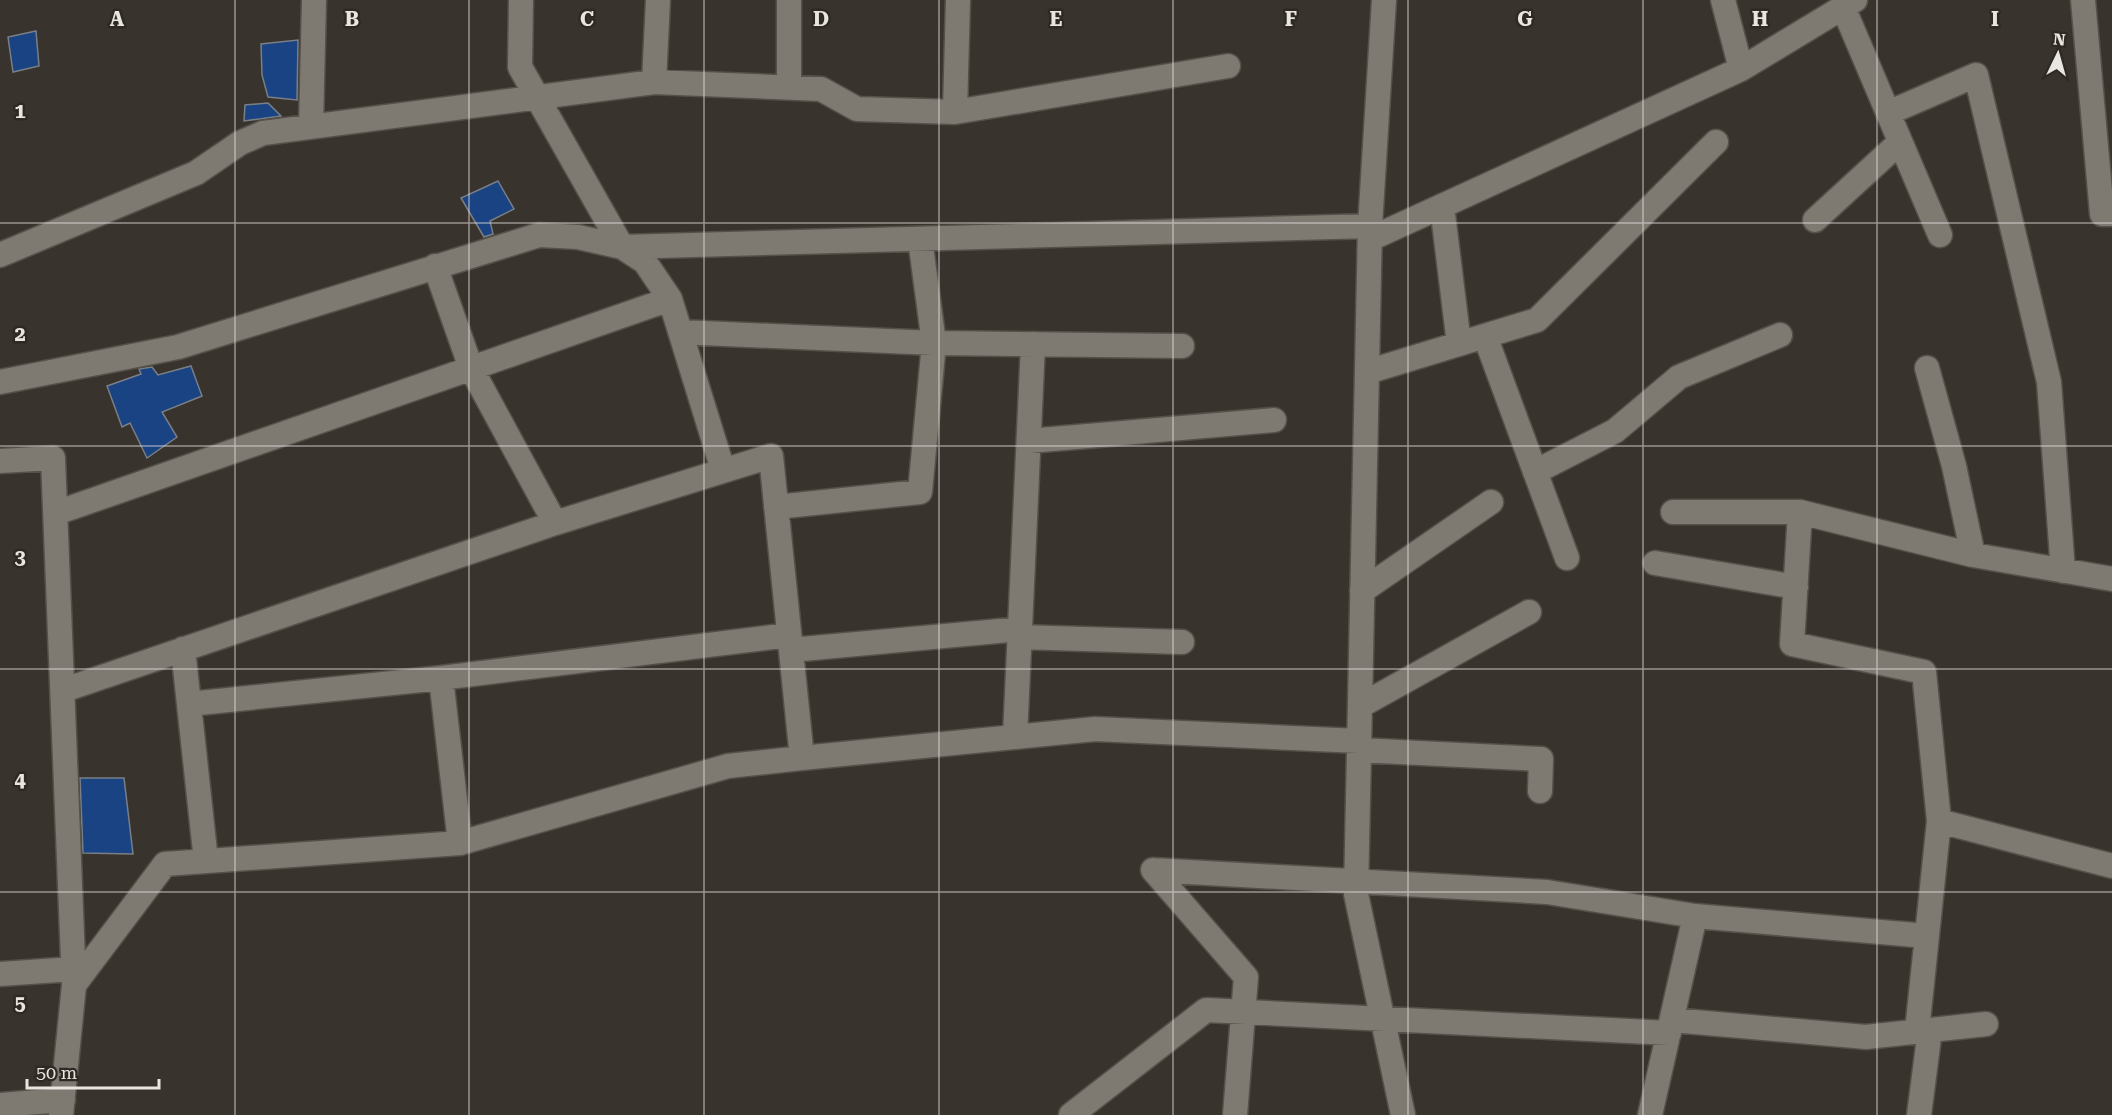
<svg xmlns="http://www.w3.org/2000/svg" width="2112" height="1115" viewBox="0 0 2112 1115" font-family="'Roboto Serif',serif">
	<rect width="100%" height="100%" fill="#38342d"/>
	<!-- building -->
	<path fill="#194382" stroke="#7a7f87" stroke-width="1.5" d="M36,31L39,66L13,72L8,37Z
		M298,40L297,100L268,97L262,75L261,44Z
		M268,103L281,116L244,121L245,105Z
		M498,181L514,209L490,221L493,234L484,237L461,198Z
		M191,366L202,396L162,412L177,437L147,458L130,423L122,427L107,386L141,374L139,369L152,367L158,375Z
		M80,778H124L133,854L83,853Z"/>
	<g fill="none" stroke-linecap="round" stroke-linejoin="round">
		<defs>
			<path id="minor" d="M521,0L520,67L622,247L645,262L670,299L723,470
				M789,0V87
				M1723,0L1741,69
				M2083,0L2102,214H2112
				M1843,7L1940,235
				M654,82L658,0
				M955,112L958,0
				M1888,113L1976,75L2049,382L2063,571
				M311,127L314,0
				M1442,206L1459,344
				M1815,220L1900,142
				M1370,226L1356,894L1403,1115
				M1370,239L1741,69L1855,0
				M0,255L196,173L240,143L263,133L654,82L821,89L857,109L955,112L1228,66
				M435,266L471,368L555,523
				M680,332L934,343L1182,346
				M1485,336L1567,558
				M1927,368L1954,466L1973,555
				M1367,372L1537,320L1716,142
				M0,382L178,347L539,235L578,237L622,247L1370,226L1384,0
				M1029,441L1274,420
				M0,461L53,458L74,985L61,1115
				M1535,472L1615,431L1679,377L1780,335
				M776,507L920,492L934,343L920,239
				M1673,512H1800L1973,555L2112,579
				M1800,512L1792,644L1924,672L1939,821L1917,1031
				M56,513L670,299
				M1655,563L1796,587
				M1362,591L1491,502
				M1019,637L1182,642
				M183,649L206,861
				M791,650L1020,629
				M441,678L460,843
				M64,690L555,523L771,456L802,758
				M189,704L441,678L789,635
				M1360,706L1529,612
				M1015,737L1033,344
				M1359,750L1541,759L1540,791
				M1939,821L2112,866
				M1153,870L1547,892L1695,916L1927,936
				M1153,870L1246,977L1235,1115
				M0,974L73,969
				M74,985L165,864L460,843L728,766L802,758L1095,729L1359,741
				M1672,1020L1866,1037L1986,1024
				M0,1105L63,1100
				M1071,1115L1206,1010L1669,1033
				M1650,1115L1695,916
				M1919,1115L1930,1030"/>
		</defs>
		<!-- minor casing -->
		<use href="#minor" stroke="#54514a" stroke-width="27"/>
		<!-- minor -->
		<use href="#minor" stroke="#7e7a72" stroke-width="24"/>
	</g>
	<!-- grid -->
	<path fill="none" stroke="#e9e6e2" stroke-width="1.5" stroke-opacity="0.55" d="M235,0V1115M469,0V1115M704,0V1115M939,0V1115M1173,0V1115M1408,0V1115M1643,0V1115M1877,0V1115M0,223H2112M0,446H2112M0,669H2112M0,892H2112"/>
	<g font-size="20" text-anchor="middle" font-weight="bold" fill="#e9e6e2" stroke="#2e2a23" stroke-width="5" stroke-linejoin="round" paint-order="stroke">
		<text x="117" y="26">A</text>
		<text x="352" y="26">B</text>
		<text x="587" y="26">C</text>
		<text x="821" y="26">D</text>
		<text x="1056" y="26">E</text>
		<text x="1291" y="26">F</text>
		<text x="1525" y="26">G</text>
		<text x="1760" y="26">H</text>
		<text x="1995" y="26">I</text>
		<text x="20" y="118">1</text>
		<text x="20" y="341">2</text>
		<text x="20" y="564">3</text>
		<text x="20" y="787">4</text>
		<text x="20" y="1010">5</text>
	</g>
	<!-- north arrow -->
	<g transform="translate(2058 54) rotate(5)" stroke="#2e2a23" stroke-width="4.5" paint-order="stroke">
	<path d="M0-4.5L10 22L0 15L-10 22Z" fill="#e9e6e2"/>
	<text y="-9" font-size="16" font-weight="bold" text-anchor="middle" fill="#e9e6e2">N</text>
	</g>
	<!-- scale -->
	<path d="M27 1079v9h132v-9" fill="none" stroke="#e9e6e2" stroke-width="3"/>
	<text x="36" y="1079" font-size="18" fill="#e9e6e2" stroke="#2e2a23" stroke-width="4.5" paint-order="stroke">50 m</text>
</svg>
